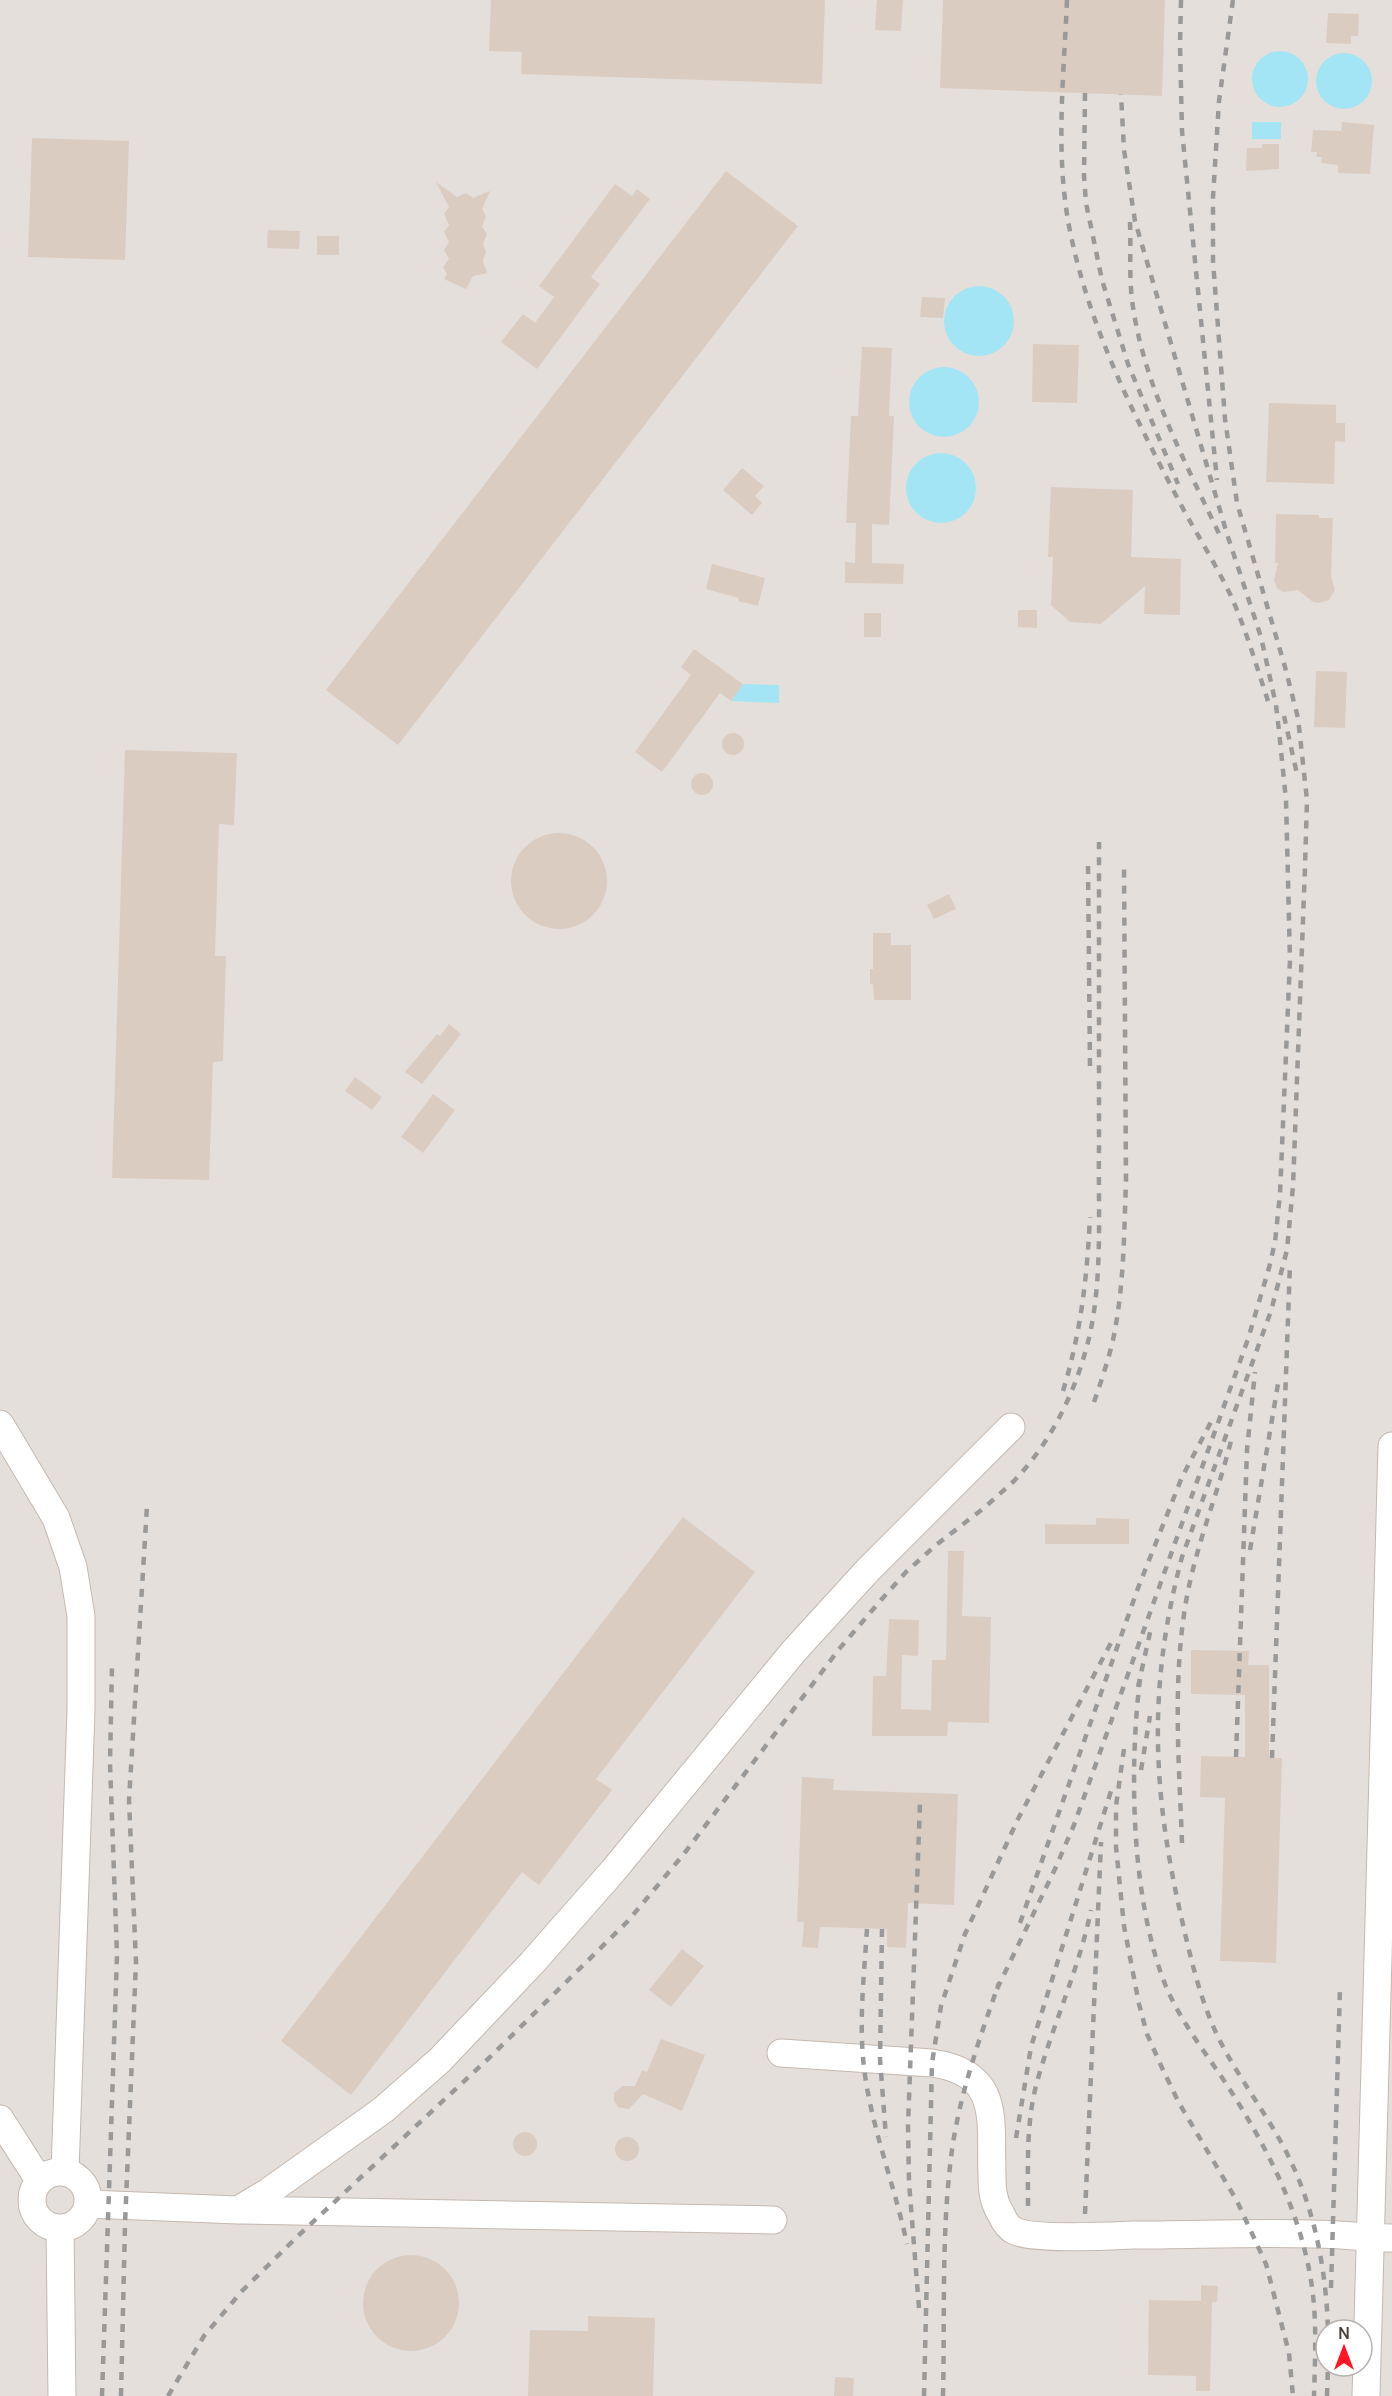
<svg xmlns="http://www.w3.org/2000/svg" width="1392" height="2396" viewBox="0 0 1392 2396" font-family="Manrope,sans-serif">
	<rect width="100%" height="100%" fill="#f6f0ea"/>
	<!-- industrial -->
	<path fill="#e5dfdb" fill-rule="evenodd" d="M0,0H1392V2396H0ZM1326,2330H1362V2366H1326Z"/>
	<!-- water -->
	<path fill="#a4e5f5" d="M1252 79a28 28 0 1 1 56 0a28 28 0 1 1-56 0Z
		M1316 81a28 28 0 1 1 56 0a28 28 0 1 1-56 0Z
		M1252,122H1281V139H1252Z
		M944 321a35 35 0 1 1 70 0a35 35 0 1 1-70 0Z
		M909 402a35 35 0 1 1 70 0a35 35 0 1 1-70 0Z
		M906 488a35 35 0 1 1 70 0a35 35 0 1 1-70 0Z
		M743,684L779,685V703L731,701Z"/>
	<!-- building -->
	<path fill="#dbccc1" d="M491,0H825L822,84L521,74L522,52L489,51Z
		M877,0H903L901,31L875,30Z
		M943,0H1165L1162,96L940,88Z
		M1328,13L1359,14L1358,36H1351V44L1326,43Z
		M1342,122L1374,125L1370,174L1338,173V165L1321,163L1322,157H1316L1317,152H1311L1313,130L1341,131Z
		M32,138L129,141L125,260L28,257Z
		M1262,144H1279V169L1246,171L1247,148H1262Z
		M726,171L798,226L398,745L326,690Z
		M436,182L457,197L466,193L473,198L490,191L482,209L486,216L482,227L487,234L483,244L486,252L483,261L487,273L473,276L466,289L444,279L447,274L443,267L449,259L444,250L449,242L444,232L449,225L444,214L449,207Z
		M615,184L632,196L637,189L650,199L591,277L600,284L537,369L501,342L523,314L535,323L554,297L539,286Z
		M268,230L300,231L299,249L267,248Z
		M317,236H339V255H317Z
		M922,297L945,298L943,318L920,317Z
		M1033,344L1079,345L1077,403L1032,402Z
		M862,347L892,348L889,416H894L889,525L872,524V563L904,564L903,584L845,583V562L855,563L856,523H846L851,416H858Z
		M1269,403L1336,405V423H1345V442L1335,441L1334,484L1266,482Z
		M742,468L764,486L755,496L762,503L752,515L723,490Z
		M1051,487L1133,490L1131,557L1181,559L1180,615L1144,614L1145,586L1101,624L1070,622L1051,605L1053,557H1048Z
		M1276,514L1319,515V518H1333L1331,576L1335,590L1329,600L1318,603L1313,602L1298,590L1283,592L1277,588L1274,580L1278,563H1275Z
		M712,564L765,578L758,606L738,601L739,598L706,589Z
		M1018,610H1037V628L1018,627Z
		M864,613H881V637H864Z
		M694,649L743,684L731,701L720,693L662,772L635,752L691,675L681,667Z
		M1316,671L1347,672L1345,728L1314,727Z
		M722 744a11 11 0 1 1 22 0a11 11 0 1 1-22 0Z
		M125,750L237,753L234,825L219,824L215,956H226L223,1061L213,1062L209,1180L112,1178Z
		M691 784a11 11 0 1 1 22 0a11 11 0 1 1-22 0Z
		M511 881a48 48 0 1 1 96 0a48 48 0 1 1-96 0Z
		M949,894L956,909L934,919L927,905Z
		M873,933H891V945H911V1000H874L873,984H870V969H873Z
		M449,1024L461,1034L422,1084L405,1072L437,1034L440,1036Z
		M355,1077L382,1097L372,1110L345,1091Z
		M433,1094L455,1110L423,1153L401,1137Z
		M683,1517L755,1572L596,1779L612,1790L539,1885L522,1872L351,2095L281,2041Z
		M1096,1518L1129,1519V1544H1045V1524L1096,1525Z
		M948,1551H964L962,1616L991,1617L989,1723L948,1722L947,1736H872L873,1676H886L889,1619L919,1620L918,1656L902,1655L901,1709L931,1710L932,1660H946Z
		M1191,1650L1249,1651L1248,1665H1269V1758H1282L1276,1963L1220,1961L1225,1798L1200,1797L1201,1756L1245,1757V1695L1191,1694Z
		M802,1777L834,1779L833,1790L958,1794L954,1905L908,1903L906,1948L887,1947V1929L820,1927L818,1948L802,1947L804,1922H797Z
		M682,1949L704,1966L671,2007L649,1990Z
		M661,2039L705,2055L682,2111L643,2094L629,2109L618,2107L614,2101V2093L623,2086H635L642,2070L647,2072Z
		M513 2144a12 12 0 1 1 24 0a12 12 0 1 1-24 0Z
		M615 2149a12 12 0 1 1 24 0a12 12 0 1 1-24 0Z
		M363 2303a48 48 0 1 1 96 0a48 48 0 1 1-96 0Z
		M1201,2285L1218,2286L1217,2302H1212L1210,2391H1196V2376L1148,2375L1149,2300L1201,2301Z
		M588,2316L655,2318L653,2396H528L530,2330L588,2331Z
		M835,2377L854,2378L853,2396H834Z"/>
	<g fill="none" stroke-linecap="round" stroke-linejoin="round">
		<defs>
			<path id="minor" d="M0,1424L56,1518L73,1567L81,1616V1710L65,2172
				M781,2053L932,2063C1002,2073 990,2120 992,2175C992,2189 993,2202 1001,2214C1004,2221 1008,2228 1015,2231C1034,2240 1109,2236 1133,2235C1193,2235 1254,2232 1315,2234C1341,2234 1366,2238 1392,2238
				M0,2119L39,2180
				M32 2200a28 28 0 1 1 56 0a28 28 0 1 1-56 0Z
				M88,2204L238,2210L268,2192L383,2110L440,2060L532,1963L613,1871L794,1651L868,1570L1011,1427
				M238,2210L773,2220
				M60,2228L62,2396
				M1366,2396L1392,1446"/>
		</defs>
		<!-- minor casing -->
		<use href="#minor" stroke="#c5b8ae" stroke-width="29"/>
		<!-- minor -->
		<use href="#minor" stroke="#fff" stroke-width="27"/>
		<!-- rail -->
		<path stroke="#999" stroke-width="4.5" stroke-dasharray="8 8" stroke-linecap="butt" d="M1067,0C1064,74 1055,152 1069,226C1088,325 1133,414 1180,503C1196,533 1215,563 1230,594C1246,629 1256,665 1268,701
			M1181,0L1180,45L1182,131L1217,480
			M1233,0L1219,101L1213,197V261L1225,419L1237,503L1285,667L1298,718L1307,800L1305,867L1293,1186L1287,1250L1271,1311L1182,1557C1148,1685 1152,1788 1181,1916C1191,1959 1200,2001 1220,2041C1238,2076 1262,2108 1281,2142C1313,2200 1326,2265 1328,2330
			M1085,93L1084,176L1086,203L1102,280L1128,364L1178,484
			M1130,222C1131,248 1129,274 1132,300C1143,385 1186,463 1222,540
			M1284,716L1297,774
			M1088,866L1090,1067
			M1063,1391C1081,1332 1087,1278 1090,1217
			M1094,1402C1101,1382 1108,1361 1113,1340C1124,1288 1124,1234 1126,1181L1124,866
			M1250,1550L1279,1378
			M1140,1679C1129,1769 1131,1898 1165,1984C1181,2024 1211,2059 1234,2096C1271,2155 1302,2217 1312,2287C1317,2323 1315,2360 1314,2396
			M1138,1687L1151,1628
			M1124,1749L1116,1806V1847L1124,1926L1139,2004L1147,2034L1163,2070L1179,2103L1237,2201L1266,2264L1289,2353L1293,2396
			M1236,1757L1247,1450L1255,1372
			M1272,1758L1290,1264
			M1141,1770L1150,1716
			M1182,1843C1179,1761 1172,1677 1187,1596C1197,1543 1218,1493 1231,1441
			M1020,1923L1138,1588L1182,1477L1211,1422
			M867,1929C864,1977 858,2027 865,2075C873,2132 895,2187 907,2244
			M882,1929L880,2059L886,2137
			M997,1989L1055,1869L1074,1825L1248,1339L1269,1268L1275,1242L1280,1194L1290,960L1286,800L1279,731L1276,705L1261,637L1227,534L1135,221L1124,150L1121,94
			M1016,2138L1031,2047L1111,1791
			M1028,2206C1028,2165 1026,2122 1037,2082C1053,2024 1079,1969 1091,1910
			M1085,2214L1101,1842
			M1331,2288L1340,1988
			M919,2308L909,2182L908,2125L920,1803
			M102,2396L117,1955L110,1763L112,1665
			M121,2396L125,2224L136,1962L129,1800L147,1506
			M168,2396L204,2336L242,2291L300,2234L489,2058L628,1921L683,1855L840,1648L881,1600L906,1572L936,1545L984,1508L1014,1481C1052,1441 1076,1391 1089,1338C1103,1278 1098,1208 1099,1147C1099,1045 1099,944 1099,842
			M924,2396L932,2063L941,2006L965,1934L1018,1819L1113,1639
			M943,2396C945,2314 941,2231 952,2150C960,2093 980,2037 999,1983
			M1327,2396L1328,2366"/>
	</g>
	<!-- north arrow -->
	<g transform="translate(1344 2348)"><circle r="28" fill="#ffffff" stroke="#b7b2af" stroke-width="1.5"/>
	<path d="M0-4.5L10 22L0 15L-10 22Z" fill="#ff1725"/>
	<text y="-9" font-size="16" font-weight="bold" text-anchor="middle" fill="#4a3f37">N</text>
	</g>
</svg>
